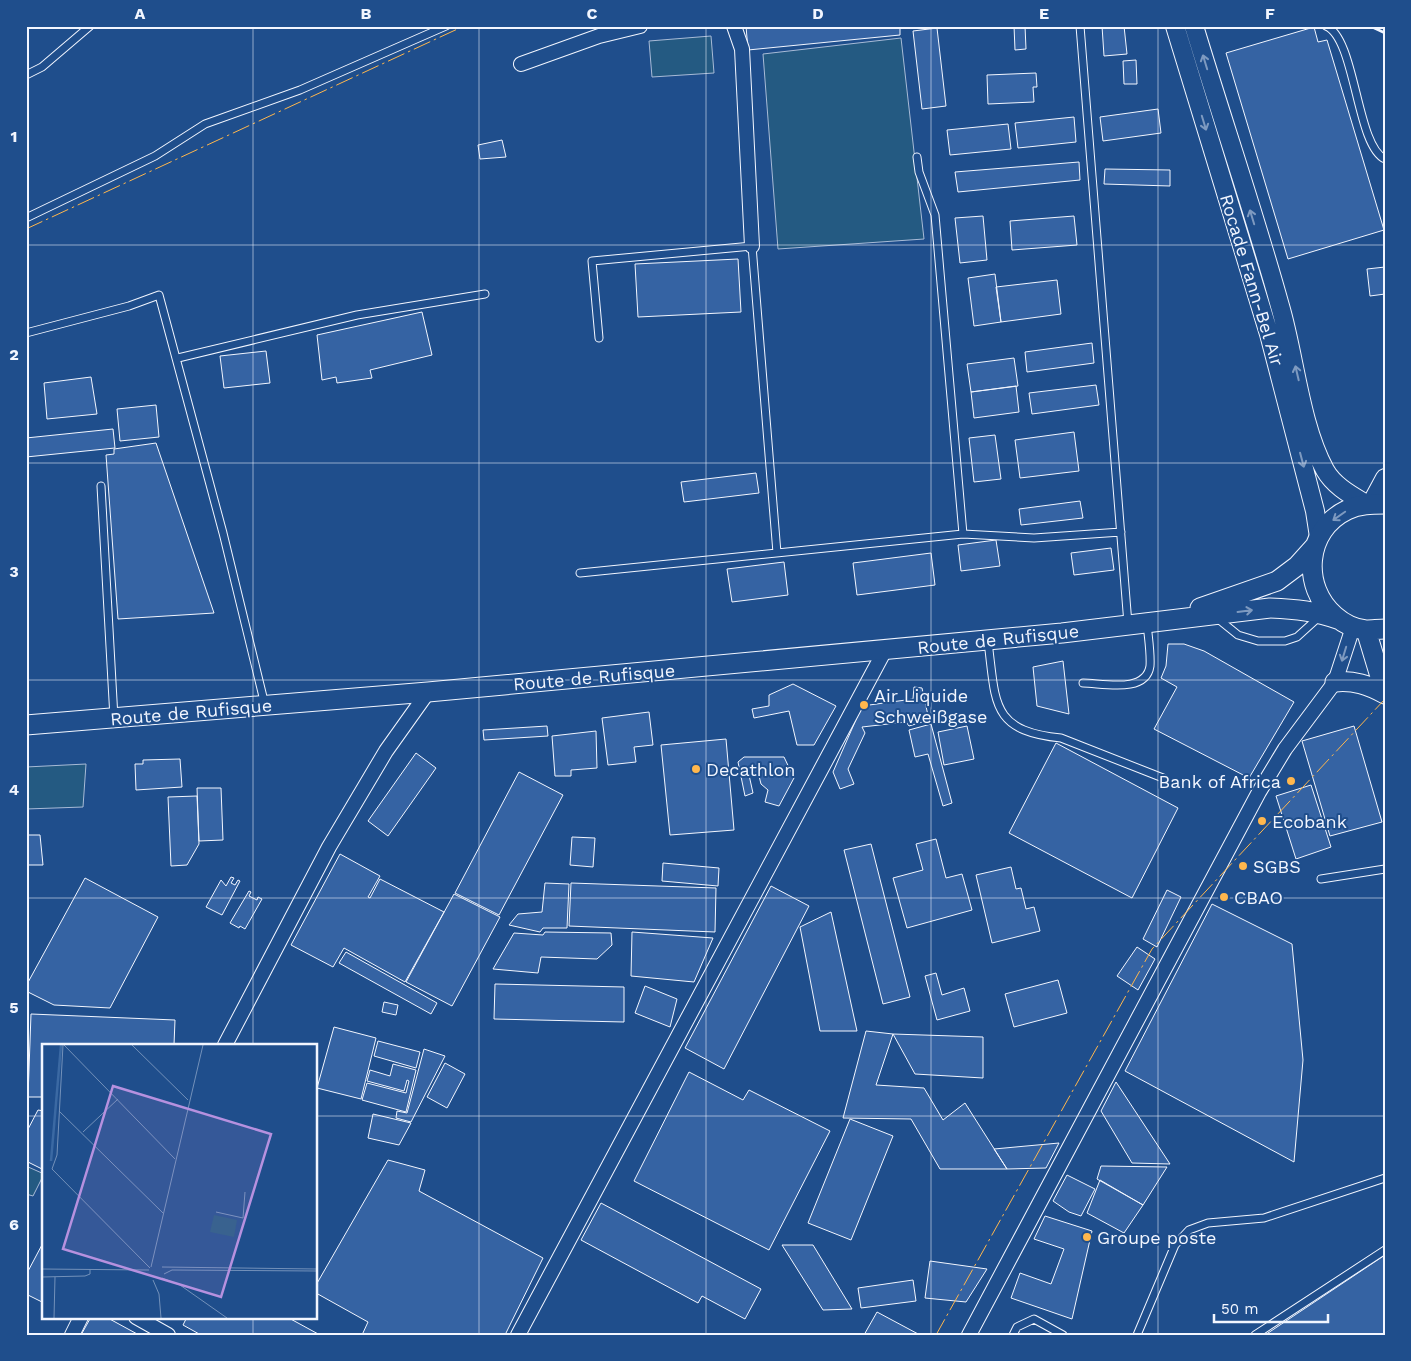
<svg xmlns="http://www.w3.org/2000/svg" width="1411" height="1361" viewBox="0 0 1411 1361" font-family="'Work Sans',sans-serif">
	<rect width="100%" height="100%" fill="#1f4e8c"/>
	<!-- green -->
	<path fill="#245a82" stroke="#a8bbd7" d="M711,36L714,73L652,77L649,41Z
		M901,38L924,239L778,249L763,54Z
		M86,764L83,807L26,809V767Z
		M26,1166L44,1174L33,1196L26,1194Z"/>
	<!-- building -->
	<path fill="#3563a3" stroke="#f2f6ff" d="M746,26H900V35L748,50Z
		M1014,26H1025L1026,49L1015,50Z
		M1102,26H1124L1127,54L1104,56Z
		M1314,27L1318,42L1327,40L1384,230L1288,259L1226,53Z
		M937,28L946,106L922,109L913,31Z
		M1136,60L1137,84H1124L1123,61Z
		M1036,73L1037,87H1033L1034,102L988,104L987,75Z
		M1158,109L1161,133L1103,141L1100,117Z
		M1074,117L1076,142L1018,148L1015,123Z
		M1008,124L1011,149L950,155L947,130Z
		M502,140L506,157L480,159L478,145Z
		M1079,162L1080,180L958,192L955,172Z
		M1105,169L1170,170V186L1104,184Z
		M983,216L987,260L960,263L955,218Z
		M1074,216L1077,245L1012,250L1010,221Z
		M738,259L741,312L638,317L635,264Z
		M1385,267V294L1370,296L1367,269Z
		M995,274L1001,322L974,326L968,278Z
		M1057,280L1061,314L1001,322L996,287Z
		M422,312L432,355L370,370L372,378L337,383L336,377L322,380L317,335Z
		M1092,343L1094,363L1027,372L1025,352Z
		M266,351L270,383L224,388L220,356Z
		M1014,358L1018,386L971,392L967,364Z
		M91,377L97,414L47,419L44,383Z
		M1096,385L1099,405L1032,414L1029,393Z
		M1016,386L1019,412L974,418L971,392Z
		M156,405L159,437L120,441L117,409Z
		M113,429L115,448L26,457V438Z
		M1074,432L1079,471L1020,478L1015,440Z
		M995,435L1001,479L974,482L969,438Z
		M156,443L214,613L118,619L106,455L114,454V449Z
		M756,473L759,493L684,502L681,482Z
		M1080,501L1083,518L1021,525L1019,509Z
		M996,540L1000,566L961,571L958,545Z
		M1111,548L1114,570L1074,575L1071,553Z
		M931,553L935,585L857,595L853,563Z
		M784,562L788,595L732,602L727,569Z
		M1168,644H1184L1204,651L1294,702L1249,778L1154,729L1177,687L1161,678L1166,666Z
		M1063,661L1069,714L1037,706L1033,667Z
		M793,684L836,706L814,745H797L789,711L754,718L752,709L769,706V695Z
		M914,687L922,688L929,720L909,726L906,722L862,727L865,733L848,769L854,784L840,789L833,772L862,706L913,699Z
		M649,712L653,745L634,747L636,762L608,765L602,718Z
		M931,724L952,803L943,806L928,754L915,757L909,730Z
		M547,726L548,736L484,740L483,730Z
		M967,726L974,759L944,765L938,732Z
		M1354,726L1382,822L1330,836L1302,741Z
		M596,731L597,768L571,770V776H555L552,736Z
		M726,739L734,830L670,835L661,745Z
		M1056,743L1178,808L1132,898L1009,833Z
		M416,753L436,768L388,836L368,821Z
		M744,757H784L794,778L779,806L765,802L768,790L761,784L759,776L749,775L753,793L745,796L738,762Z
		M180,759L182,787L136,790L135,764H143V760Z
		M519,772L563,795L499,915L455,893Z
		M1311,785L1331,847L1296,859L1276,796Z
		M197,788H221L223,840L199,841Z
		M197,796L199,844L187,865L171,866L168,797Z
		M26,835H40L43,865H26Z
		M572,837L595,838L593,867L570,865Z
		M936,839L946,878L962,874L972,910L907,928L893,878L923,870L916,844Z
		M871,844L910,997L883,1004L844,850Z
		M340,854L380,876L368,897L370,898L380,879L444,912L405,982L344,948L333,967L291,945Z
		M663,863L719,868L718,886L662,881Z
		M1011,867L1016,889L1021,888L1026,909L1034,907L1040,931L992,943L976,875Z
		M231,877L234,878L231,883L235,885L238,880L240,881L222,915L206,907L221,880L226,886Z
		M85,878L158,917L110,1008L54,1005L26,991V986Z
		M545,883L569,884L567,928H543L540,932L509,925L518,914L542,912Z
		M571,883L716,888L715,932L569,926Z
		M771,886L809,906L724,1069L685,1048Z
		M1167,890L1181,897L1157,947L1143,939Z
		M249,891L251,892L249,896L257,900L258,897L262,899L245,929L240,926L239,928L230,923Z
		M454,894L500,917L452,1006L406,982Z
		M1212,904L1292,944L1303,1060L1294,1162L1125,1071Z
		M831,912L857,1031H820L800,927Z
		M545,932L611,933L612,945L597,959L541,957L538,973L493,969L514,933L543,935Z
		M632,932L713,938L694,982L631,976Z
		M1137,947L1155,959L1138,990L1117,976Z
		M346,952L437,1003L431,1014L339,963Z
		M936,973L942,995L964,988L970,1011L937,1020L925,976Z
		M1058,980L1067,1013L1014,1027L1005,994Z
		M495,984L624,987V1022L494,1019Z
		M645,986L677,999L670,1027L635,1013Z
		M384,1002L398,1005L396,1015L382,1012Z
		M31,1014L175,1020L174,1045H44V1097H28Z
		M334,1027L376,1038L361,1099L317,1088Z
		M866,1031L893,1034L876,1085L924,1088L943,1120L965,1103L1007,1169H940L911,1119L843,1118Z
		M893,1034L983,1037V1078L915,1074Z
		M378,1041L420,1052L416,1068L374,1056Z
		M424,1049L445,1056L411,1122L396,1118L397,1111L407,1113Z
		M445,1063L465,1074L447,1108L427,1097Z
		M393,1064L416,1070L406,1112L362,1100L367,1083L406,1093L409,1081L407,1080L404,1091L367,1081L370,1070L390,1076Z
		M689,1072L743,1100L749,1090L830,1131L769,1250L634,1181Z
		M1116,1082L1170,1164L1132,1163L1101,1111Z
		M38,1110L44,1111V1170L26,1161V1133Z
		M373,1114L411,1123L399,1145L368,1138Z
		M850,1119L893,1136L851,1240L808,1223Z
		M1059,1143L1046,1168L1007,1169L994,1149Z
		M388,1160L425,1170L419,1191L543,1258L505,1335H362L368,1322L316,1293V1285Z
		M1101,1166L1167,1167L1143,1205L1097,1179Z
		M1067,1175L1095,1189L1081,1216L1069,1212L1053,1201Z
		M1100,1180L1143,1205L1124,1233L1087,1213Z
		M601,1203L761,1289L745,1319L702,1296L698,1303L581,1240Z
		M1045,1216L1092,1231L1072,1319L1011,1298L1020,1273L1051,1284L1064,1249L1034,1239Z
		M44,1241V1303L26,1294V1275Z
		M782,1245H813L852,1309L823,1310Z
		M1385,1255V1335H1265Z
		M930,1261L987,1269L966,1302L925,1298Z
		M913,1280L916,1301L861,1308L858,1288Z
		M877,1312L920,1335H864Z
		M91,1317H106L139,1335H81Z
		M187,1317H287L320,1335H201L183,1325Z"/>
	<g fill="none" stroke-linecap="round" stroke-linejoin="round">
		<defs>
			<path id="service" d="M1080,26L1128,624
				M1326,26C1356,38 1356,146 1385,159
				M26,75L42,67L90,26
				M917,157L919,172L935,215L963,534
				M26,218L155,156L205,124L300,90L446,26
				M26,333L129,306L159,295L223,533L265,705
				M599,338L592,261L752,246L777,553
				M178,358L357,315L485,294
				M101,486L114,718
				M580,573L963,534L1034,538L1121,532
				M1217,618L1238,635L1258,641H1285L1297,637L1319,617
				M988,642C996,702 990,731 1061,738L1163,778
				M1083,683C1102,683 1146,694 1150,666C1151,653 1148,636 1147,623
				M1321,879L1385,869
				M1013,1335L1017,1327L1034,1319L1063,1335
				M1137,1335L1175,1245L1189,1230L1208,1223L1264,1218L1385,1178
				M1255,1335L1385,1250"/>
			<path id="minor" d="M734,26L742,49L752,246
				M521,64L599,36L640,26
				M225,1045L329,847L386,751L428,692
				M136,1317L168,1335
				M72,1335L81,1317
				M518,1335L885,650
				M969,1335L1259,792L1285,749L1335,682L1353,627"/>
			<path id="tertiary" d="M1175,26L1269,334L1315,511L1319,537
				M1194,26C1222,119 1254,212 1280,306C1295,357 1300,424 1325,470C1334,486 1351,495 1366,504
				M1371,504L1385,478"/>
			<path id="secondary" d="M1385,504C1372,504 1359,504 1347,510C1305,530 1301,587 1335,616C1343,623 1354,629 1366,630C1372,630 1379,629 1385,629
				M1200,608L1277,581L1297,566L1315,546
				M1366,630L1385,693
				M1335,682C1354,680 1368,685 1385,694
				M26,725L428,692L1062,633L1270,608C1295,609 1317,611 1340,620"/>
		</defs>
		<!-- service casing -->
		<use href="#service" stroke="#f2f6ff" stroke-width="9"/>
		<!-- minor casing -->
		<use href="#minor" stroke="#f2f6ff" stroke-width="16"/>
		<!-- tertiary casing -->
		<use href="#tertiary" stroke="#f2f6ff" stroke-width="20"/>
		<!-- secondary casing -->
		<use href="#secondary" stroke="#f2f6ff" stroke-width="21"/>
		<!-- service -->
		<use href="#service" stroke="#1f4e8c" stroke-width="7"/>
		<!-- minor -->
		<use href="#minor" stroke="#1f4e8c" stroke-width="14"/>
		<!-- tertiary -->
		<use href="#tertiary" stroke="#1f4e8c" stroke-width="18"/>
		<!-- secondary -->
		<use href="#secondary" stroke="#1f4e8c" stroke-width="19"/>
		<!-- wall -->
		<path stroke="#f2f6ff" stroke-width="2.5" d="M1370,26L1385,33"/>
		<!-- power -->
		<path stroke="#ffb74d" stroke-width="1" stroke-dasharray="18 4 2.5 4" stroke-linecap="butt" d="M26,229L464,26
			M936,1335L1152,949L1385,699"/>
	</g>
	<!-- one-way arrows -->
	<defs><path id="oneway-shaft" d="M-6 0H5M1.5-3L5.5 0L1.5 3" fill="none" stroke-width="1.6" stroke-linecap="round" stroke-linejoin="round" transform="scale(1.25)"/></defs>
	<g stroke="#7e9ac0">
		<use href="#oneway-shaft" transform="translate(1205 62) rotate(-107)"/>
		<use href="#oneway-shaft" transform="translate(1204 123) rotate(73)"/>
		<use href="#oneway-shaft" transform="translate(1252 217) rotate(-107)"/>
		<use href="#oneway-shaft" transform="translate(1297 373) rotate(-103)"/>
		<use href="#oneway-shaft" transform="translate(1302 460) rotate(75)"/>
		<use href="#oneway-shaft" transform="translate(1339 516) rotate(145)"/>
		<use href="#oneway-shaft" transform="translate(1245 611) rotate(-7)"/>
		<use href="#oneway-shaft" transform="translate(1344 654) rotate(107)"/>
	</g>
	<!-- grid -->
	<path fill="none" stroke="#f2f6ff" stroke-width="1" stroke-opacity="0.55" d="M253,26V1045M479,26V1335M706,26V1335M931,26V1335M1158,26V1335M26,245H1385M26,463H1385M26,680H1385M26,898H1385M26,1116H44M316,1116H1385M253,1317V1335"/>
	<!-- markers -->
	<g fill="#ffb74d" stroke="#1f4e8c" stroke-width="2">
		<circle cx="864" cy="705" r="5"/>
		<circle cx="696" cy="769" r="5"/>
		<circle cx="1291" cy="781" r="5"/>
		<circle cx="1262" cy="821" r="5"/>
		<circle cx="1243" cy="866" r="5"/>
		<circle cx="1224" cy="897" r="5"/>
		<circle cx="1087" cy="1237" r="5"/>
	</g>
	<g text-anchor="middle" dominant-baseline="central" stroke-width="4" stroke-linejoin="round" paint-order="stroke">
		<!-- street labels -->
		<g font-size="18" fill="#f2f6ff" stroke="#1f4e8c">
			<text transform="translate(1252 280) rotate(73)">Rocade Fann-Bel Air</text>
			<text transform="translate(998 639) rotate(-6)">Route de Rufisque</text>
			<text transform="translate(594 677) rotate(-5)">Route de Rufisque</text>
			<text transform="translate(191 712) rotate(-5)">Route de Rufisque</text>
		</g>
		<!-- poi labels -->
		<g font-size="18" fill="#f2f6ff" stroke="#1f4e8c" text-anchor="start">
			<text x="874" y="695">Air Liquide<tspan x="874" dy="21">Schweißgase</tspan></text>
			<text x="706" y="769">Decathlon</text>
			<text x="1281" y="781" text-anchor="end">Bank of Africa</text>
			<text x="1272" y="821">Ecobank</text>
			<text x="1253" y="866">SGBS</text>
			<text x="1234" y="897">CBAO</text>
			<text x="1097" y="1237">Groupe poste</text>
		</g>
	</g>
	<!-- overview -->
	<g transform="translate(42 1044)">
		<rect width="275" height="275" fill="#1f4e8c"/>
		<path d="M172,171L195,176L192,193L168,188Z" fill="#245a82"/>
		<path fill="none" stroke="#3b69a3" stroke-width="2.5" d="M9,117L19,1"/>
		<path fill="none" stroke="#7391ba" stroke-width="1" d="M21,1L15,111L10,125L108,224M22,1L133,115M90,1L146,56M17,67L121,169M41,88L76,55M174,168L201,174L203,148M109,223L161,1M120,223L275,225M0,225L107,226M122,230L130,226L275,227M0,233L43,232L48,230V225M120,234L138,241L185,274M111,236L117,250L119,274M12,274L13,233"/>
		<path fill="#b691df" fill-opacity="0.15" stroke="#b691df" stroke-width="2.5" d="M71,42L229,90L179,253L21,205Z"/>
		<rect width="275" height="275" fill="none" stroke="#f2f6ff" stroke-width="2.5"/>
	</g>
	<!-- border -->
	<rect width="1411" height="1361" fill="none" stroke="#1f4e8c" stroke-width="55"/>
	<!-- scale -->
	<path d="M1214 1314v8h114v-8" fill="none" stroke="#f2f6ff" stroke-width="2.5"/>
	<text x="1221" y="1314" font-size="15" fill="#f2f6ff" stroke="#1f4e8c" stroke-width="4" paint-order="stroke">50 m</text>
	<rect x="28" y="28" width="1356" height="1306" fill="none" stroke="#f2f6ff" stroke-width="2"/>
	<g font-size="16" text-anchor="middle" font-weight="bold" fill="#f2f6ff">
		<text x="140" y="19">A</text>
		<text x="366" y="19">B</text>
		<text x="592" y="19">C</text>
		<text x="818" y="19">D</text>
		<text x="1044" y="19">E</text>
		<text x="1270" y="19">F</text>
		<text x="14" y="142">1</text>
		<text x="14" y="360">2</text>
		<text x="14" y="577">3</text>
		<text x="14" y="795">4</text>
		<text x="14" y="1013">5</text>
		<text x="14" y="1230">6</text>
	</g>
</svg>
